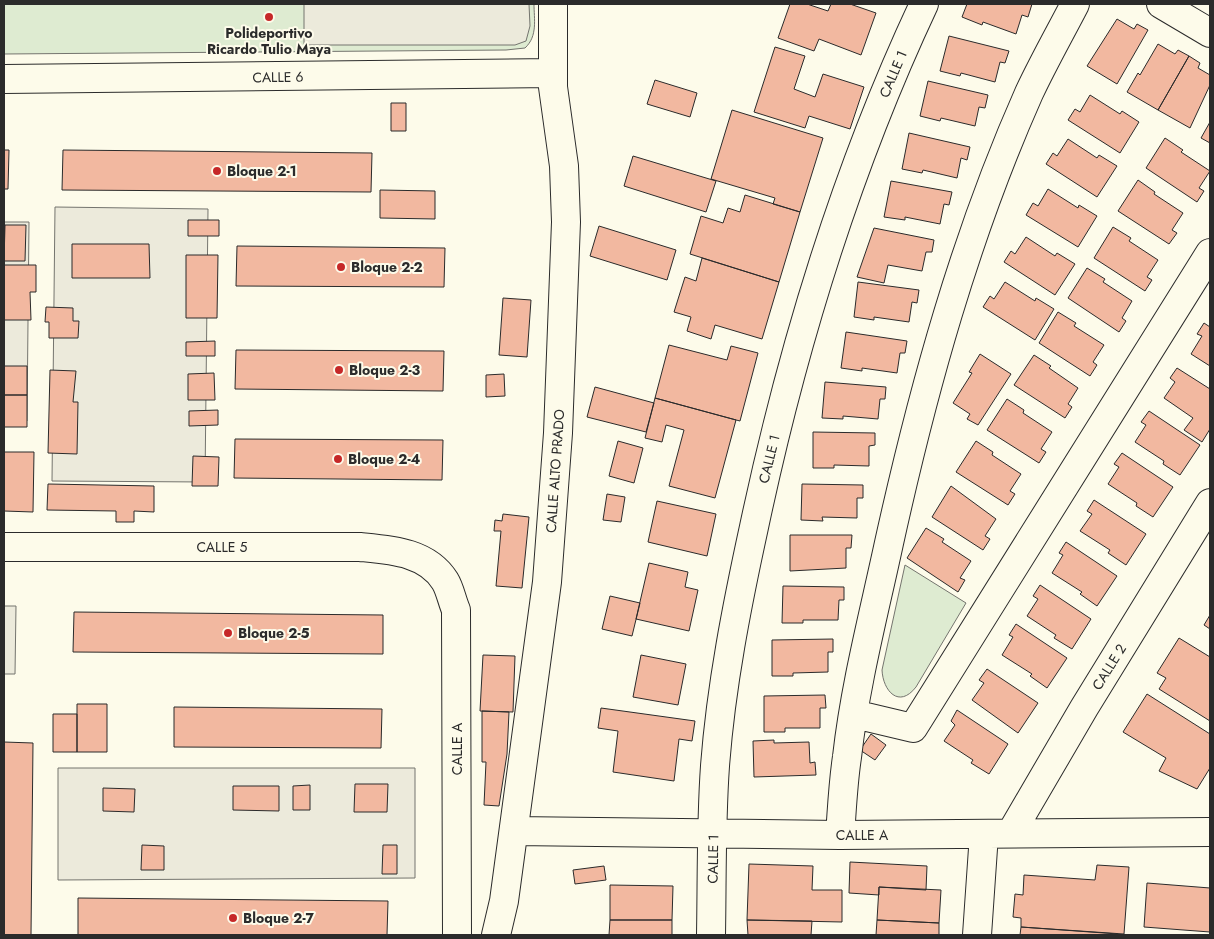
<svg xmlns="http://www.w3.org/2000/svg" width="1214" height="939" viewBox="0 0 1214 939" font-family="Jost,sans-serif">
	<rect width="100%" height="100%" fill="#fdfbea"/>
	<!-- green -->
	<path fill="#deebd1" stroke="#74746e" d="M4,4H534C534,19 538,36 525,48L506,50L4,54Z
		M905,565L966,603L916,687C899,709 883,691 882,670Z"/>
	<!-- parking -->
	<path fill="#eceadb" stroke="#74746e" d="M304,4H529L530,26L526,41L515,45H304Z
		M55,207L208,209L205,482L52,481Z
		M4,222H29L27,421H4Z
		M4,606H16L15,674H4Z
		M58,768H415V878L58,880Z"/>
	<!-- building -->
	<path fill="#f2b8a0" stroke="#2b2b2b" d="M790,4H807L828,11L831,4H850L876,13L861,55L819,39L814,51L778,38Z
		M967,4H1032L1028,17L1022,15L1016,34L983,22L982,25L962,17Z
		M1117,19L1134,29L1137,24L1148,30L1117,84L1087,66Z
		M949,36L1009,51L1005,63L1000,62L995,82L961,73L960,76L940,71Z
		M1158,44L1175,54L1178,50L1189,56L1158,110L1127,92L1138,73L1140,75Z
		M775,47L805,56L794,89L815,97L823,74L864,87L850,129L809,116L805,128L754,112Z
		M1189,56L1200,63L1198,68L1210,75V85L1190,128L1158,110Z
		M655,80L697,93L690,117L647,104Z
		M928,81L988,95L985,108L979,107L975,126L941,118L940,121L920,116Z
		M1090,95L1120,114L1122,111L1139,122L1120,153L1068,120L1075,109L1080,112Z
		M391,103H406V131H391Z
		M732,110L823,138L800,212L773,204L775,198L711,179Z
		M1210,122V143L1201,138Z
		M909,133L970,147L967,160L961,158L957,178L923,170L922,173L902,169Z
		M1165,138L1183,150L1181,152L1210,171L1199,188L1204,191L1197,202L1146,168Z
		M1068,139L1097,158L1099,155L1117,166L1097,197L1046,164L1053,153L1057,156Z
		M4,150H9L8,189H4Z
		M63,150L372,153L371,192L62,190Z
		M633,156L716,181L706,212L624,186Z
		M1138,180L1155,192L1154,194L1183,213L1172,230L1177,233L1169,244L1118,211Z
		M891,181L952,192L949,205L944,204L940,224L905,217V220L884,217Z
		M1048,189L1078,208L1079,205L1097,216L1078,247L1026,215L1033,203L1038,206Z
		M380,190L435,191V219L380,218Z
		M745,195L800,212L779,282L690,254L701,216L723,223L728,208L740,212Z
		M188,220H219V236H188Z
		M5,225H26L25,261H4Z
		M599,226L676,250L667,280L590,256Z
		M1113,227L1131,238L1129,241L1158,260L1147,277L1152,280L1145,291L1094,258Z
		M874,228L934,240L932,252H926L922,271L888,265L884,283L857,277Z
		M1026,237L1055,256L1057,253L1075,264L1055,295L1004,262L1011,251L1015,254Z
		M72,244H149L150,278H72Z
		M237,246L445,248L444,287L236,286Z
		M186,255H218L217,318H186Z
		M702,258L779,282L762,339L715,325L711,339L687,331L691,317L674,312L685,277L696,281Z
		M4,265H36V292H30L31,320H4Z
		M1087,268L1105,279L1103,282L1132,301L1122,318L1126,321L1119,332L1068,298Z
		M858,282L919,290L917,303L912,302L909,322L874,317V320L854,317Z
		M1005,282L1035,301L1036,298L1054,309L1035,340L983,307L990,296L994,299Z
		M503,298L531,300L527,357L499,355Z
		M46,307L73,308V321H79L78,338H49V322H45Z
		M1058,312L1076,323L1074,326L1104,345L1093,362L1097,365L1090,376L1039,343Z
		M1204,323L1210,327V366L1191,354L1202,336L1197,334Z
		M846,332L907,341L905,353H900L897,373L862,368V371L841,368Z
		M215,341V356H186V342Z
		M669,345L727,360L731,346L758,353L740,421L655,398Z
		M236,350L444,351L443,391L235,389Z
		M980,354L1011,374L978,425L967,419L970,414L953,403L972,373L969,372Z
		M1034,355L1051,366L1049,368L1078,388L1068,404L1072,407L1065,418L1014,385Z
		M4,366H27V395H4Z
		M1177,368L1210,389V429L1202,442L1184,430L1193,418L1164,398L1175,382L1170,378Z
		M50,370L76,371L73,402H78L77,454L48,453Z
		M214,373L215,400H188V374Z
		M504,374L505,396L486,397V375Z
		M825,382L886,387L885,399H880L878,419L843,416V419L822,418Z
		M595,387L654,403L646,432L587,417Z
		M4,395H27V427H4Z
		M655,398L736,420L715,498L669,486L684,430L666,425L662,442L645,438Z
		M1007,399L1024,410L1023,413L1052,432L1041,449L1046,452L1039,463L987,430Z
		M218,410V425L189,426V411Z
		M1149,411L1200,445L1180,475L1163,464L1164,461L1135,442L1146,425L1141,422Z
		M813,432L875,433V445L869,446V466L834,465V468H813Z
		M235,439L443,440L442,480L234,478Z
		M618,441L643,448L634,483L609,476Z
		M976,441L993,452L992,455L1021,474L1010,491L1015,494L1008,505L956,472Z
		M4,452H34L33,512L4,511Z
		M1122,453L1173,487L1153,517L1136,506L1137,503L1108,484L1119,467L1114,464Z
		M193,456L219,457L218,486H192Z
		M48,484L154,486V512L134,511V522H116V511L47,510Z
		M802,484L863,485V498H857V518L822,517L823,521L801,520Z
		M951,486L996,519L985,536L990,539L983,550L932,517Z
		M607,494L625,497L621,522L603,520Z
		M1094,500L1146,534L1126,565L1108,553L1110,550L1080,531L1092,514L1087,511Z
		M657,501L716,514L707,556L648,542Z
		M503,514L529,517L522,588L496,586L501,531H494L495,520L502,521Z
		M926,528L944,539L942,542L971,561L960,578L965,580L958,592L907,558Z
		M790,535H852L851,548H846V568L790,571Z
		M1066,542L1117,576L1097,606L1080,594L1082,592L1052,573L1063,555L1059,553Z
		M649,563L688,572L685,587L698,590L689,631L636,619Z
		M1040,585L1091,619L1072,649L1054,638L1056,635L1027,616L1038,599L1033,596Z
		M783,586L844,587V600H839L838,620H803V623H782Z
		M610,596L640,603L632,636L602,629Z
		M74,612L383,615V654L73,652Z
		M1210,615V629L1204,625Z
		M1016,624L1067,658L1047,688L1030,676L1032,674L1002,655L1013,637L1009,635Z
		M1179,638L1210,657V721L1159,689L1166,678L1157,673Z
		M833,639V652H828V672L793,673V676H772V640Z
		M483,655L515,656L513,712L480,711Z
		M641,655L686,664L678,705L633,697Z
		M987,669L1038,703L1018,733L972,700L984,683L979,680Z
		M1147,694L1210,734V768L1197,789L1159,771L1166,758L1123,732Z
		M825,695L826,708H820V728H785V732H764V696Z
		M77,704H107V752H77Z
		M174,707L382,709L381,748L174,747Z
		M601,708L695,721L692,741L679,739L674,781L613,772L618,731L598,728Z
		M957,710L1008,744L989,774L971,763L973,760L944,741L955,725L951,721Z
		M482,711L509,712L507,754L499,806L484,805L486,762H482Z
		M53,714H77V752H53Z
		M871,734L886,745L875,760L860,750Z
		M774,740V743L809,742L810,763L815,762L816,775L754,777L753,741Z
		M4,742L33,743L31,935H4Z
		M355,784H388L387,812H354Z
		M310,785V810H293V786Z
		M233,786H279V811L233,810Z
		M103,788L135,789L134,812L103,811Z
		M142,845L164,846V870H141Z
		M383,845H397V874H382Z
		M850,862L927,866L926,890L879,887V895L849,893Z
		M749,864L813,866L812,890H842V922L747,920Z
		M1097,865L1129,867L1124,934L1021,927V918L1013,917L1015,894L1023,895L1024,875L1095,880Z
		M604,866L606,880L575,884L573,870Z
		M1147,883L1210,888V932L1144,927Z
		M610,885L673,886L672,920H610Z
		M879,887L941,890L939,923L877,920Z
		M78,898L388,901L387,935H78Z
		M610,920H672V935H680H609Z
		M747,920L812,921L811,935H738H748Z
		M877,920L939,923V935H876Z
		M1021,927L1118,934V935H1020Z"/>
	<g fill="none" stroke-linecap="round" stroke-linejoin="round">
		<defs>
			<path id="minor" d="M1161,4L1210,33
				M4,79L553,73
				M4,547H360C391,550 427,552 445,581C450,589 452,601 456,610L457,935
				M854,714L913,728L1210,253
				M514,831L840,835L1210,832
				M1011,833L1084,708L1210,503
				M840,835C842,809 843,783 847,757C855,685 874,613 889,543C923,389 965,237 1029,93C1043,63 1060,33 1075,4
				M496,935L504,901L547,582L558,433L566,222L564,166L553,87V4
				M711,935C712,879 711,822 715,766C721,686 737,605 754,527C792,348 846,170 924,4
				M977,935L984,834"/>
		</defs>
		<!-- minor casing -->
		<use href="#minor" stroke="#2b2b2b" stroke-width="30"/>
		<!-- minor -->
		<use href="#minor" stroke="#fdfbea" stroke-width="28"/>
	</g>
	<!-- markers -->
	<g fill="#c62828" stroke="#fdfbea" stroke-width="2">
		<circle cx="269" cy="17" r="5"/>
		<circle cx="217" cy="171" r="5"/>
		<circle cx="341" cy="267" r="5"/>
		<circle cx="339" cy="370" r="5"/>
		<circle cx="338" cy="459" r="5"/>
		<circle cx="228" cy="633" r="5"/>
		<circle cx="233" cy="918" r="5"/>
	</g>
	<g text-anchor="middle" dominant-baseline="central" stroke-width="4" stroke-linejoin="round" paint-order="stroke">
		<!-- poi labels -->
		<g font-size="14" font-weight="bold" fill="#2b2b2b" stroke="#fdfbea" text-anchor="start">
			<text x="269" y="33" text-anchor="middle">Polideportivo<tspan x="269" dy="16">Ricardo Tulio Maya</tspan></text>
			<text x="227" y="171">Bloque 2-1</text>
			<text x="351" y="267">Bloque 2-2</text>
			<text x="349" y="370">Bloque 2-3</text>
			<text x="348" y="459">Bloque 2-4</text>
			<text x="238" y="633">Bloque 2-5</text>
			<text x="243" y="918">Bloque 2-7</text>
		</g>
		<!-- street labels -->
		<g font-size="14" fill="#2b2b2b" stroke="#fdfbea">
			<text transform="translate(893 74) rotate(-67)">CALLE 1</text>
			<text transform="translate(278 77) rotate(-1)">CALLE 6</text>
			<text transform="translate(769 459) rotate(-76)">CALLE 1</text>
			<text transform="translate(555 471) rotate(-86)">CALLE ALTO PRADO</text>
			<text x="222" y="547">CALLE 5</text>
			<text transform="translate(1109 667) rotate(-58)">CALLE 2</text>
			<text transform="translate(457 749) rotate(-90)">CALLE A</text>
			<text x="862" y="835">CALLE A</text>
			<text transform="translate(713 859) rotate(-89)">CALLE 1</text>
		</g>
	</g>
	<!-- border -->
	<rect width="1214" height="939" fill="none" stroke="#2b2b2b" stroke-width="10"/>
</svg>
